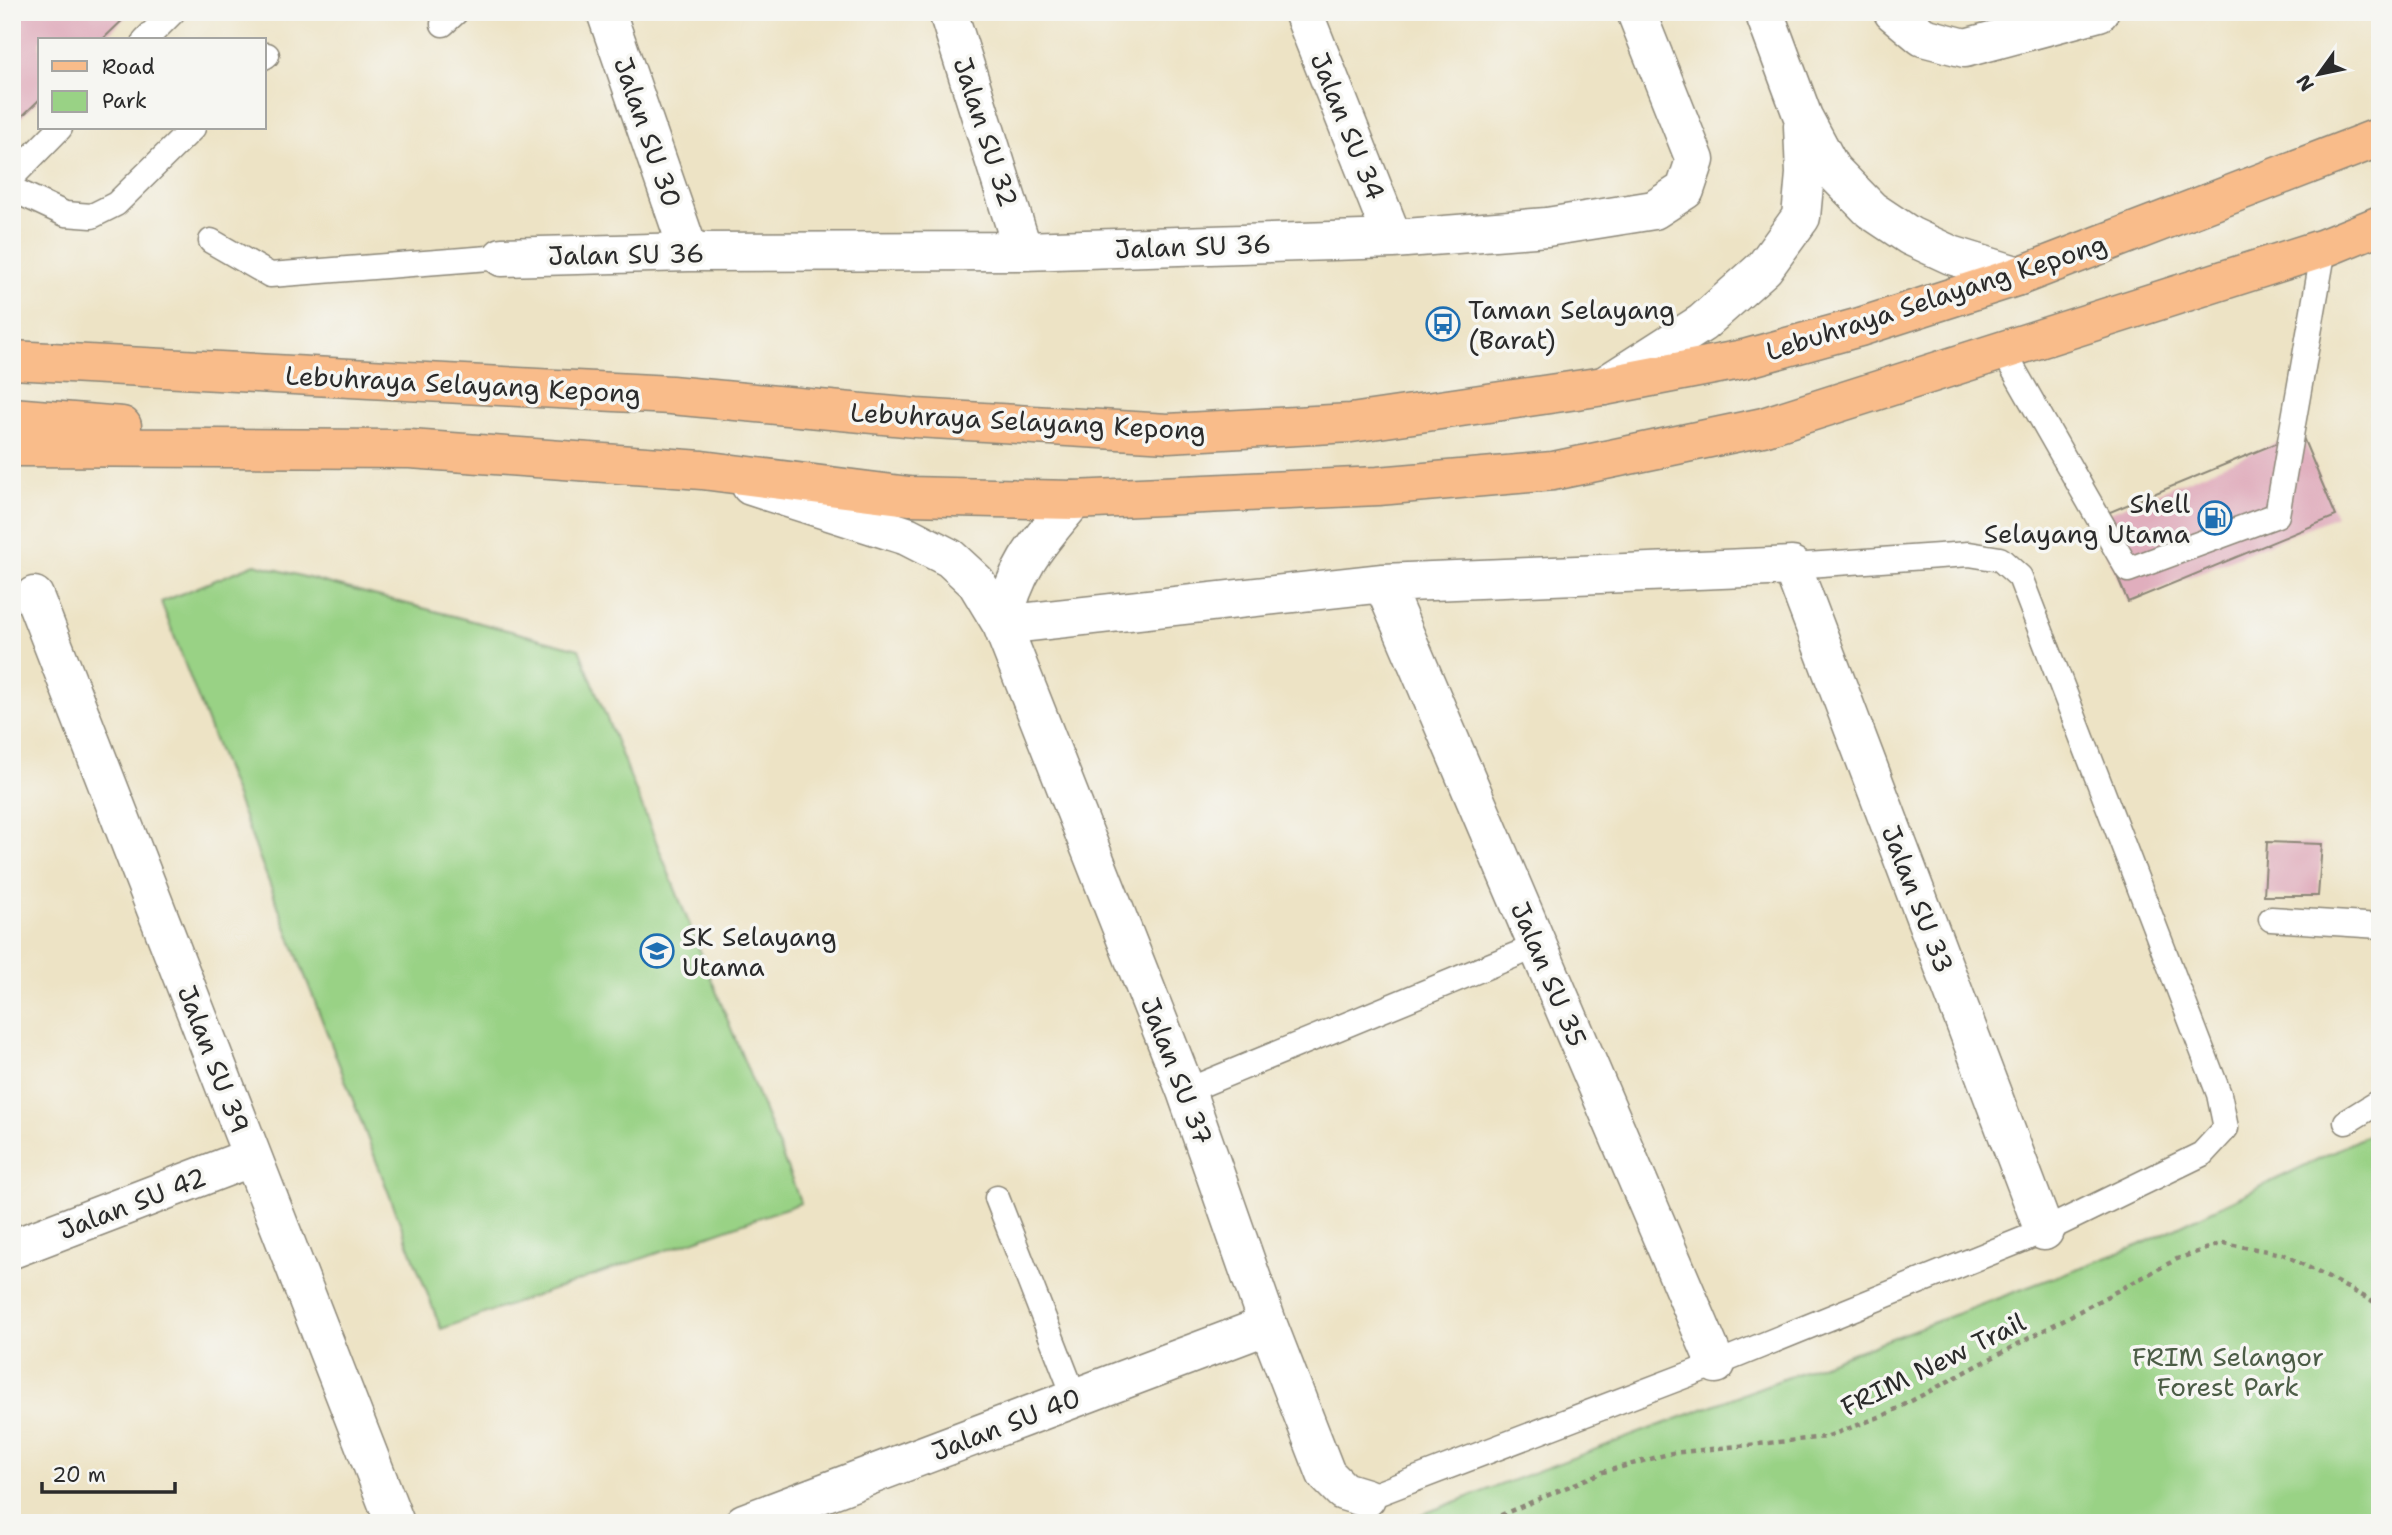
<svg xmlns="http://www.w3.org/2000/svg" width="2392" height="1535" viewBox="0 0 2392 1535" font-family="'Shantell Sans',sans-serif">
	<rect width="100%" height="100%" fill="#f6f6f2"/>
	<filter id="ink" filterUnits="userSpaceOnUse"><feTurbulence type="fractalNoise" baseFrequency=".0143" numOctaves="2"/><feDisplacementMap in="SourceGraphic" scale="14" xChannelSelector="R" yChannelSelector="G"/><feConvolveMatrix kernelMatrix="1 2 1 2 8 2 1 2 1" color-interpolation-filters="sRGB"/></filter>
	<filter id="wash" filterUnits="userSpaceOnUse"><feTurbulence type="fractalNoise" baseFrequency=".00686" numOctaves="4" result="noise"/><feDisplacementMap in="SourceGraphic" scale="28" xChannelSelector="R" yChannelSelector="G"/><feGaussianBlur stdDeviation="1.57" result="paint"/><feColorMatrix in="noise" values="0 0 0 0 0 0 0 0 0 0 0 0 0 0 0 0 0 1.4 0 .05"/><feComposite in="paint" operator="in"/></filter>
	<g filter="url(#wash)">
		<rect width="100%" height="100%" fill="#ede3c5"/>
		<!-- green -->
		<path fill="#99d285" stroke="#627e58" stroke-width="2" d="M255,564L579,649L801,1203L441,1329L161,602Z
			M2380,1129V1523H1399L2140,1245Z"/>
		<g id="blocks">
			<!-- building -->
			<path fill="#e0aebd" d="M12,12H131L102,40H40V99L12,126Z
				M2301,433L2336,516L2128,602L2093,519Z
				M2267,842L2322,844L2318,896H2264Z"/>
		</g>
	</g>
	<g filter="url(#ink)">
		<use href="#blocks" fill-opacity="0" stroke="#8c8778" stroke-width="2"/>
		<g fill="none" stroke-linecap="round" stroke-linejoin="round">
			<defs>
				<path id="service" d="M443,24L456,12
					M145,40L173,12
					M264,57L267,55
					M12,177L60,128
					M12,189L65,214L92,216L116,204L193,128
					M211,241L270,275L502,257
					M2003,351L2128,570L2277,515L2324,248
					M2271,919L2380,926
					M1186,1091L1537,946
					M2346,1122L2380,1101
					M997,1198L1075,1398
					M1366,1498L1716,1364L2044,1231L2202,1154L2226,1128L2219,1094L2020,577L2000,559L1969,554L1792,566"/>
				<path id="minor" d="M606,12L689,252
					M948,12L1023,251
					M1303,12L1393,239
					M1893,12L1923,37L1965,48L2099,12
					M502,257L689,252L1023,251L1393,239L1547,227L1654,210L1685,190L1695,160L1636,12
					M751,486L907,536L950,558L976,582L1002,625L1186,1091L1268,1325L1326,1474L1343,1491L1366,1498
					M1383,583L1716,1364
					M34,596L395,1523
					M1002,625L1383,583L1792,566L2044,1231
					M1002,625C1015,567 1037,544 1074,500
					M12,1249L252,1157
					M744,1523L1268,1325"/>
				<path id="tertiary" d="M1764,12L1803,117L1831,169L1871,210L1910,236L1951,255L2019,276
					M1604,386L1702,323L1764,268L1801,217L1805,174L1803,126"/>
				<path id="primary" d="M12,360L671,395L916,418L1168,433L1351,423L1604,386L1744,359L1860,327L2019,276L2380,137
					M12,417L122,426
					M12,447L410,449L702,470L909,496L1074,500L1378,486L1553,471L1763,427L2324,248L2380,225"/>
			</defs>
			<!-- service casing -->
			<use href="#service" stroke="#8c8778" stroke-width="27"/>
			<!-- minor casing -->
			<use href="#minor" stroke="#8c8778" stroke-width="41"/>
			<!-- tertiary casing -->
			<use href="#tertiary" stroke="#8c8778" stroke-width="41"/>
			<!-- primary casing -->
			<use href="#primary" stroke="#8c8778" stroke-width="41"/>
			<!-- path -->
			<path stroke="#8c8778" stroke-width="4.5" stroke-dasharray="5 5" stroke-linecap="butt" d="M1482,1523L1603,1472L1672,1453L1826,1437L1885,1415L2177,1259L2223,1243L2283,1254L2380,1305"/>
			<!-- service -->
			<use href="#service" stroke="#fff" stroke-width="24"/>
			<!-- minor -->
			<use href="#minor" stroke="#fff" stroke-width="38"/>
			<!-- tertiary -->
			<use href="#tertiary" stroke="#fff" stroke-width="38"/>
			<!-- primary -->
			<use href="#primary" stroke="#f9bc8a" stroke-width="38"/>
		</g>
	</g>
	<!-- icons -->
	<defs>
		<symbol id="bus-ring" viewBox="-11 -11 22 22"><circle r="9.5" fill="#f6f6f2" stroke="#1f6fb2" stroke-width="1.5"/><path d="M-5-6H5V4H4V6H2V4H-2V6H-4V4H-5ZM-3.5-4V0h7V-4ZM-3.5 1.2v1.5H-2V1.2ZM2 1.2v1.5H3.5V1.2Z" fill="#1f6fb2"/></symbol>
		<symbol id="fuel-ring" viewBox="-11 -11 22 22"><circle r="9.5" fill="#f6f6f2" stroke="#1f6fb2" stroke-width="1.5"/><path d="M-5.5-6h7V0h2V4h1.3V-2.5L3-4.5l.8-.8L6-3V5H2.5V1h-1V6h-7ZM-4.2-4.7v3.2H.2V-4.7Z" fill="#1f6fb2"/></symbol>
		<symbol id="school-ring" viewBox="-11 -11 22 22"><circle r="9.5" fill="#f6f6f2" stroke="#1f6fb2" stroke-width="1.5"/><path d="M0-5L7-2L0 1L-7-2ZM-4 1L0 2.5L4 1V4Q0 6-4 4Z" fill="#1f6fb2"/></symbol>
	</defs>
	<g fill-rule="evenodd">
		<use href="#bus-ring" x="1424" y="305" width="38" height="38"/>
		<use href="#fuel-ring" x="2196" y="499" width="38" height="38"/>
		<use href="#school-ring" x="638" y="932" width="38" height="38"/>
	</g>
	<g text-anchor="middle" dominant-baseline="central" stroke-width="7" stroke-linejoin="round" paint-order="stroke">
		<!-- street labels -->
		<g font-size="26" fill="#2b2b2b" stroke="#f6f6f2">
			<text transform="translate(1348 126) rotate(68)">Jalan SU 34</text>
			<text transform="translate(648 132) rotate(71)">Jalan SU 30</text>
			<text transform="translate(986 132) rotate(72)">Jalan SU 32</text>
			<text transform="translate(1193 246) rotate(-2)">Jalan SU 36</text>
			<text transform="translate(626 254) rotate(-1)">Jalan SU 36</text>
			<text transform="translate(1936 297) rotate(-18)">Lebuhraya Selayang Kepong</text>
			<text transform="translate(463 384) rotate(3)">Lebuhraya Selayang Kepong</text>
			<text transform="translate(1028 421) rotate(3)">Lebuhraya Selayang Kepong</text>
			<text transform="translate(1918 899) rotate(69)">Jalan SU 33</text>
			<text transform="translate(1549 974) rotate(67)">Jalan SU 35</text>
			<text transform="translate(214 1059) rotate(69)">Jalan SU 39</text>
			<text transform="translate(1177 1071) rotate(69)">Jalan SU 37</text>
			<text transform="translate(132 1203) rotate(-21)">Jalan SU 42</text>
			<text transform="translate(1933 1364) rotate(-26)">FRIM New Trail</text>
			<text transform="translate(1006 1424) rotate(-21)">Jalan SU 40</text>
		</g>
		<!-- poi labels -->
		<g font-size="26" fill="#2b2b2b" stroke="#f6f6f2" text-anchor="start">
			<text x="1468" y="309">Taman Selayang<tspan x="1468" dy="30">(Barat)</tspan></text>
			<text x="2190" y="503" text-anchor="end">Shell<tspan x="2190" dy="30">Selayang Utama</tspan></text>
			<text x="682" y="936">SK Selayang<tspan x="682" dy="30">Utama</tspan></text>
		</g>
		<!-- park labels -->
		<g font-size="26" fill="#4c5d46" stroke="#f6f6f2">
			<text x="2228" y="1356">FRIM Selangor<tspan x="2228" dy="30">Forest Park</tspan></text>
		</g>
	</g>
	<!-- margin -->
	<rect width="2392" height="1535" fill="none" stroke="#f6f6f2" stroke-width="42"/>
	<!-- legend -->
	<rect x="38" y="38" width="228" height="91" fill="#f6f6f2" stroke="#a5a5a2" stroke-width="2"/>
	<rect x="52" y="61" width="35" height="10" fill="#f9bc8a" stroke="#a5a5a2" stroke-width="2"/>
	<text x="102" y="74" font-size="21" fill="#2b2b2b">Road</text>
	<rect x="52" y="91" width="35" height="21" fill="#99d285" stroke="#a5a5a2" stroke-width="2"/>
	<text x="102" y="108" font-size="21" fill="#2b2b2b">Park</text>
	<!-- north arrow -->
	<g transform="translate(2319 74) rotate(237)" stroke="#f6f6f2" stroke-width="5" paint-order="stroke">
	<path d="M0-5L12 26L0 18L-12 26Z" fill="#2b2b2b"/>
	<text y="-10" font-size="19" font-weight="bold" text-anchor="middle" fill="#2b2b2b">N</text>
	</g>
	<!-- scale -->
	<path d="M42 1482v10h133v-10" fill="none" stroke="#2b2b2b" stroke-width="3.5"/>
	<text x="52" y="1482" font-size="21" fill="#2b2b2b" stroke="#f6f6f2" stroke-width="5" paint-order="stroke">20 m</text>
</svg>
